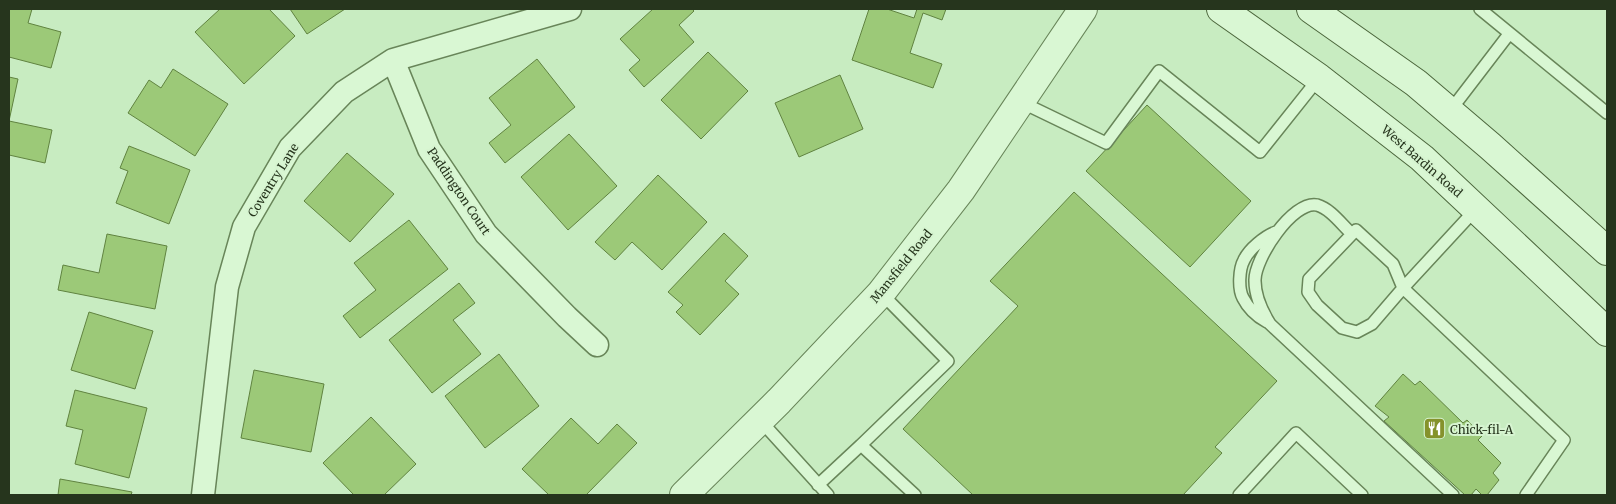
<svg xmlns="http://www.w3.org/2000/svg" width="1616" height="504" viewBox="0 0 1616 504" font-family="Merriweather,serif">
	<rect width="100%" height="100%" fill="#c8ecc1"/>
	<!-- building -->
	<path fill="#9cc978" stroke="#608340" d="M9,9H32L28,23L61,32L51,68L9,57Z
		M220,9H269L295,36L244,84L195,32Z
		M290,9H345L307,34Z
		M653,9H692L694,11L679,25L694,42L644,87L629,70L640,60L620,39Z
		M869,9H887L914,18L917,9H946L942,20L923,13L910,53L942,64L933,88L852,60Z
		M708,52L748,91L701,139L661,100Z
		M537,59L575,107L505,163L489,143L511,125L489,98Z
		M173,69L228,104L195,156L128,113L149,80L161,88Z
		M840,75L863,129L799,157L775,103Z
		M9,77L18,79L9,121L52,130L45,163L9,155Z
		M1147,105L1251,201L1190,267L1086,171Z
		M569,134L617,186L568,230L521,177Z
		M129,146L190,170L169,224L116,203L128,171L120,168Z
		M347,153L394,194L350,242L304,201Z
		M658,175L707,222L662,270L632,242L615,260L595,242Z
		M1074,192L1277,381L1215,447L1222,453L1183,495H973L903,429L1018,306L990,281Z
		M409,220L448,269L360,338L343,316L376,290L354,263Z
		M724,233L748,256L725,281L739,294L700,335L676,312L683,305L668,292Z
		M107,234L167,246L155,309L58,290L63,265L99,273Z
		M459,283L475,303L453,320L481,354L432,393L389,340Z
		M89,312L153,331L135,389L71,370Z
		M499,354L539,406L485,448L445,396Z
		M254,370L324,384L311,452L241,438Z
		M1403,374L1415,385L1420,381L1463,423L1467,420L1482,436L1478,440L1501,463L1493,473L1499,480L1487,495H1482L1476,489L1471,495H1465L1384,421L1389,417L1375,406Z
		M75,390L147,408L129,478L75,464L83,430L66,426Z
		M371,417L416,464L384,495H354L323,463Z
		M571,418L598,444L617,424L637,443L586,495H549L522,469Z
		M60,479L132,492L131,495H58Z"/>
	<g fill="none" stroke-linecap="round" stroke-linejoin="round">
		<defs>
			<path id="service" d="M1480,9L1607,113
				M1021,102L1106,143L1159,71L1260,152L1319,78
				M1450,111L1509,34
				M1476,209L1403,288L1564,440L1526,495
				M1356,230L1393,264L1403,288L1372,324L1357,332L1342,328L1317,305L1308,292L1309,279Z
				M1352,234C1342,225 1331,209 1317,205C1293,200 1254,259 1255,281C1255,296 1262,311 1270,324L1453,495
				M1267,322C1258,317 1248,308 1243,298C1238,289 1239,269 1244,260C1249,249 1265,236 1276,232
				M760,420L828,495
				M861,445L948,361L881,293
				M818,485L861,445L915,495
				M1239,495L1296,433L1362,495"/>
			<path id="minor" d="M393,60L429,149L486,234L567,317L597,345
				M203,495L227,287L244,227L290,148L344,92L393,60L570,9"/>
			<path id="tertiary" d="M684,495L779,401L881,293L961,190L1083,9"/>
			<path id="secondary" d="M1221,9L1319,78L1422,158L1607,332
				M1311,9L1416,83L1490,146L1607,251"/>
		</defs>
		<!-- service casing -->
		<use href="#service" stroke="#688559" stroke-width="14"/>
		<!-- minor casing -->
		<use href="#minor" stroke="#688559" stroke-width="25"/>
		<!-- tertiary casing -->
		<use href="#tertiary" stroke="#688559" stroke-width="30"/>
		<!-- secondary casing -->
		<use href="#secondary" stroke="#4c663c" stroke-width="30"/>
		<!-- service -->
		<use href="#service" stroke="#d9f7d3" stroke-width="11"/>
		<!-- minor -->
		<use href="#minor" stroke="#d9f7d3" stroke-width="22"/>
		<!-- tertiary -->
		<use href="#tertiary" stroke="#d9f7d3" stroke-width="28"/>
		<!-- secondary -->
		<use href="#secondary" stroke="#d9f7d3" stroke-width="28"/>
	</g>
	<!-- icons -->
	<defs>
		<symbol id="restaurant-square" viewBox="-11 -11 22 22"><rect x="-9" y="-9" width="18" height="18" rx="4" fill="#85922b" stroke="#d6f4d0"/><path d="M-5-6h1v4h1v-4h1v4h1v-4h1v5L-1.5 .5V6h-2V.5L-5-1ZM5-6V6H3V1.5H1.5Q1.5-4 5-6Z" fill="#fff"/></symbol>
	</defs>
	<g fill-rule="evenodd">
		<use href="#restaurant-square" x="1422" y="416" width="25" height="25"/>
	</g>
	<g text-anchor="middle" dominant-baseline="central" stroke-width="4" stroke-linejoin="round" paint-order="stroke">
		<!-- street labels -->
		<g font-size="12" fill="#26351d" stroke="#d6f4d0">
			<text transform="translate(1422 161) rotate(41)">West Bardin Road</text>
			<text transform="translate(273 180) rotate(-58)">Coventry Lane</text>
			<text transform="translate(459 191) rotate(56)">Paddington Court</text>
			<text transform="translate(901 266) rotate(-51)">Mansfield Road</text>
		</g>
		<!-- poi labels -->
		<g font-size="12" fill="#26351d" stroke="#d6f4d0" text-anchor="start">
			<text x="1450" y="429">Chick-fil-A</text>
		</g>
	</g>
	<!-- border -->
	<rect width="1616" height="504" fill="none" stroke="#26351d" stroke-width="20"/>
</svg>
